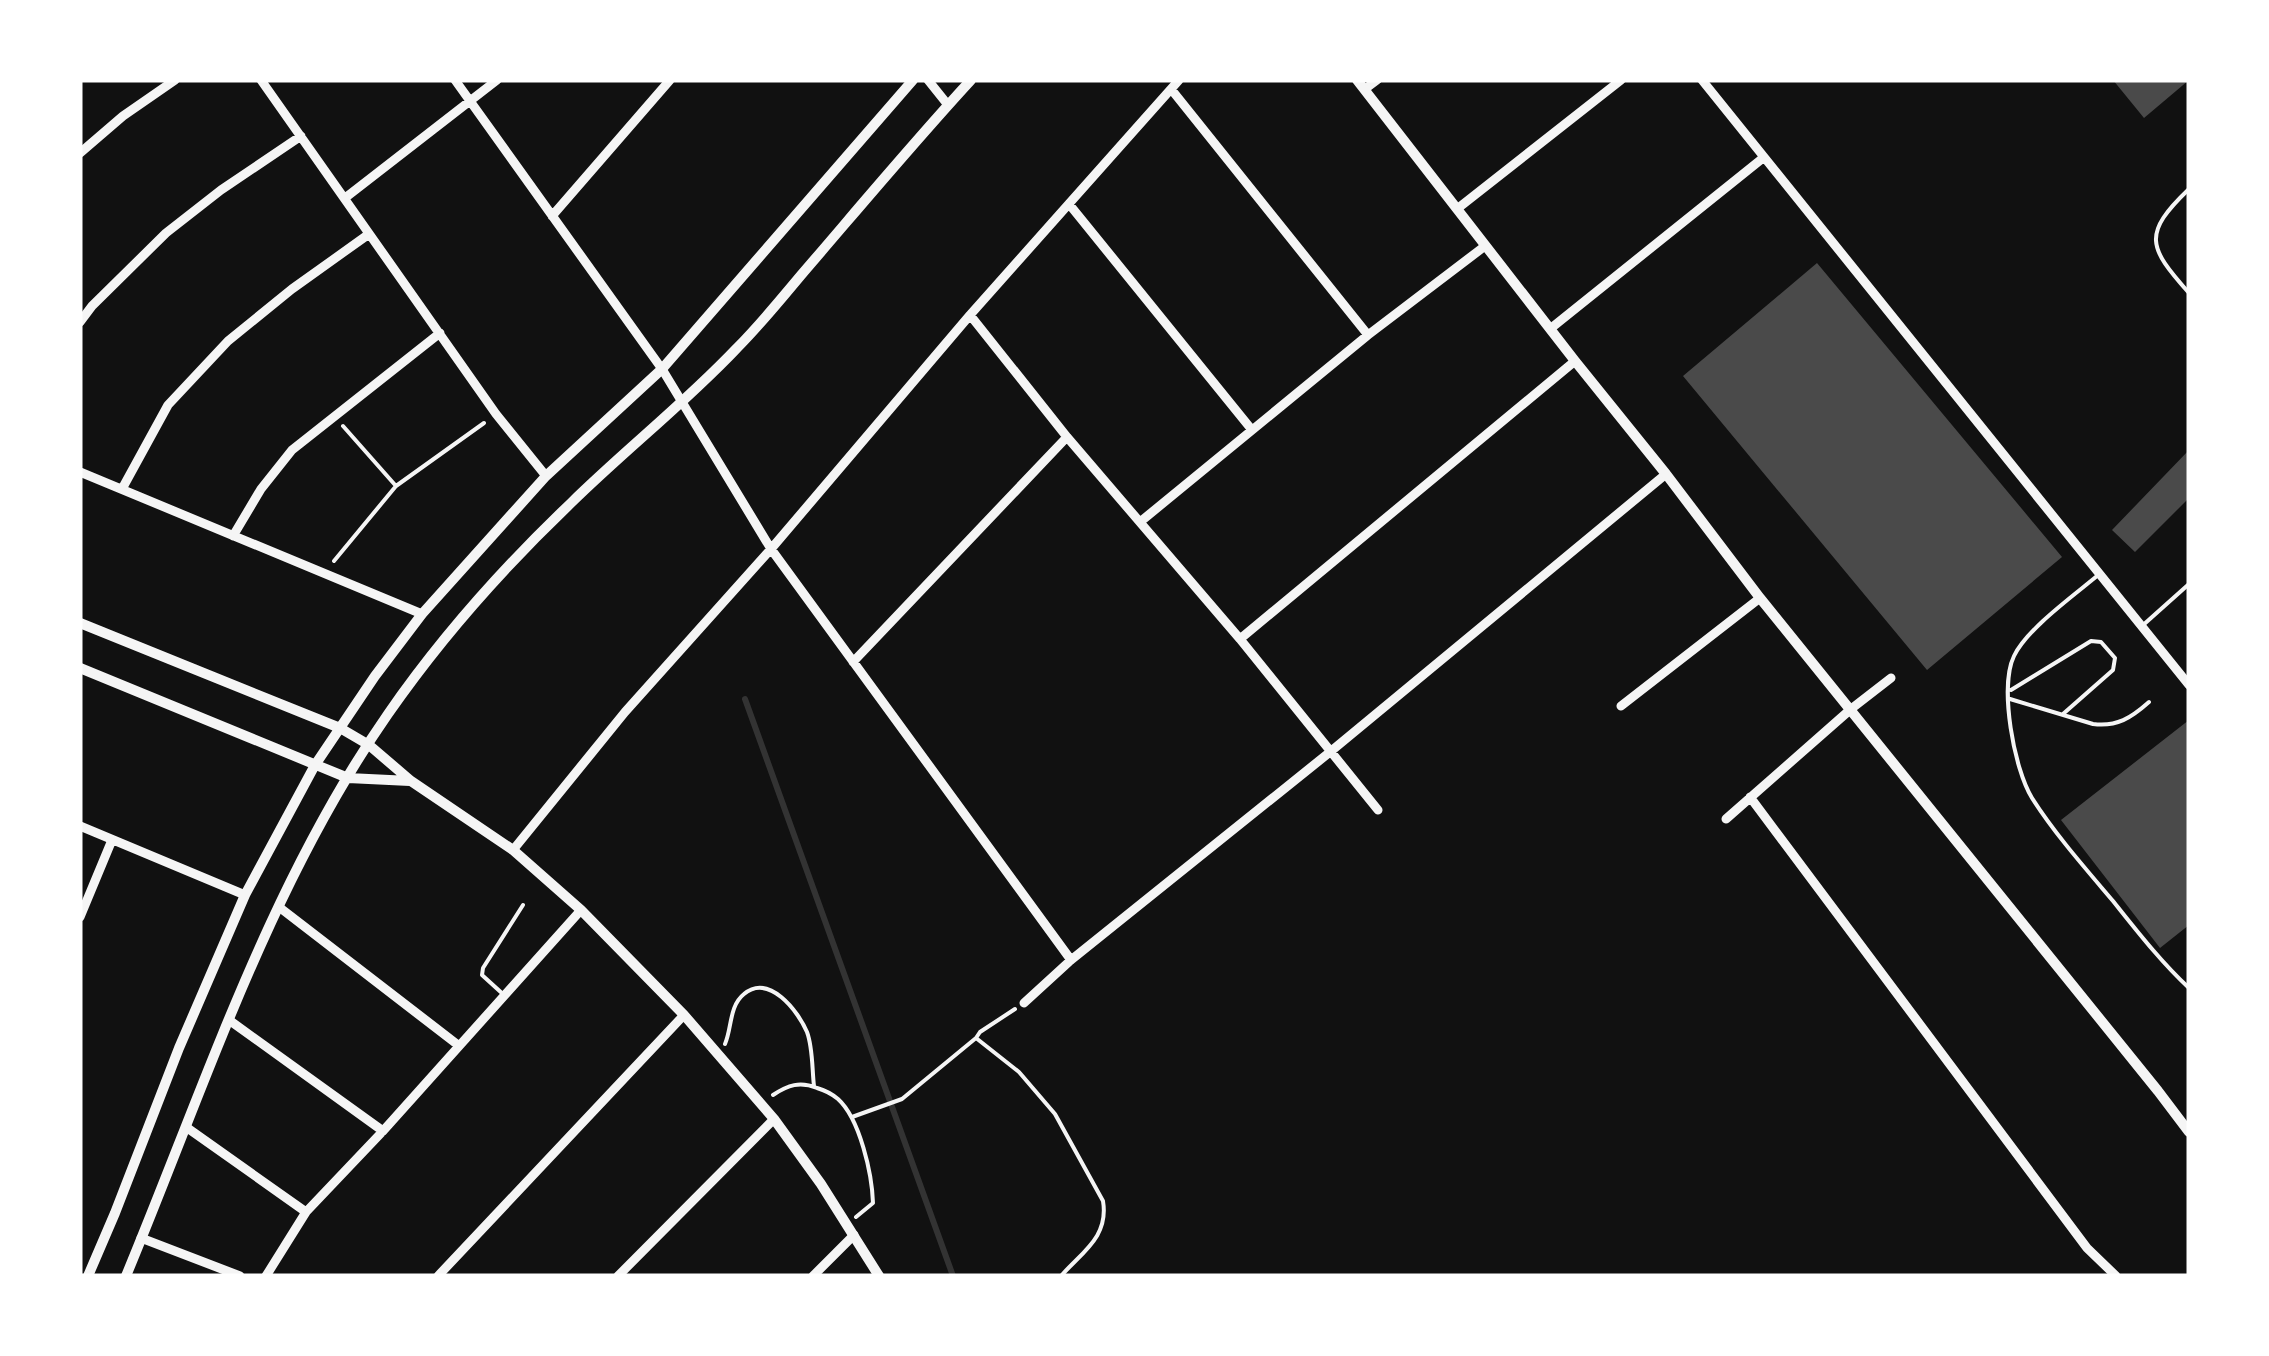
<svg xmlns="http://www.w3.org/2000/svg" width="2269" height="1356" viewBox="0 0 2269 1356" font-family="'Open Sans',sans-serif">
	<rect width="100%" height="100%" fill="#111"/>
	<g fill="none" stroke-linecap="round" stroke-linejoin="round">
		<!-- stream -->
		<path stroke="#333" stroke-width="6" d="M745,699L953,1276"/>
	</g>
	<!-- building -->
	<path fill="#4a4a4a" d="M2113,80H2189L2144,118Z
		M1817,263L2062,557L1927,670L1683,376Z
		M2189,450V498L2135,552L2112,530Z
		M2189,720V925L2160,948L2061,820Z"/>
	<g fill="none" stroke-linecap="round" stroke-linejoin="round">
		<!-- path -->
		<path stroke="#f5f5f5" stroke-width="4" d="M343,426L396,486
			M334,561L396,486L484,423
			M1015,1009L980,1032L976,1038L1019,1072L1055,1114L1103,1201C1109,1237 1082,1252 1061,1276
			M725,1044C732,1028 729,1006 744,994C769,973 798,1011 807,1032C813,1048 812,1070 814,1086
			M773,1095C788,1085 800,1081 817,1088C824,1090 832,1094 838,1099C860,1119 872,1174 873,1203L856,1217
			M852,1117L902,1099L976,1038"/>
		<!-- service -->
		<path stroke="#f5f5f5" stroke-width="4" d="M2189,189C2142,234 2148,247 2189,293
			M2097,576C2073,596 2027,629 2014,656C1999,687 2014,769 2032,798C2055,834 2085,868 2113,901C2137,931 2161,962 2189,988
			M2142,626L2189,584
			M2011,690L2091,641L2101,642L2115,658L2113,670L2063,714
			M2010,699L2093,724C2117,727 2131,718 2149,702
			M504,995L482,975L483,968L523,905"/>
		<!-- minor -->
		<path stroke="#f5f5f5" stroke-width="9" d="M261,80L496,414L546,476
			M455,80L662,369L771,549L1071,960
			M928,80L948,105
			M1702,80L2189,685
			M1171,89L1368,335
			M1365,89L1377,80
			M80,153L123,116L175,80
			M345,198L497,80
			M1069,204L1252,430
			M1457,209L1621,80
			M552,216L670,80
			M970,315L1067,437L1240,639L1378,810
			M80,322L92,306L166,233L221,190L301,136
			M1550,329L1763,158
			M80,472L422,614
			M122,489L168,405L228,341L292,289L369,234
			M1140,522L1368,335L1485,246
			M233,536L261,489L292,450L440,333
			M1240,639L1575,361
			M853,662L1067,437
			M1621,706L1760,598
			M1750,797L2087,1248L2116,1276
			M1726,819L1851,709L1891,678
			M80,826L245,895
			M513,850L625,712L771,549L970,315L1179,80
			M279,907L458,1045
			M80,917L112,840
			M1024,1003L1071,960L1330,752L1666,474
			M229,1020L383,1131
			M186,1127L306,1212
			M141,1238L240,1276
			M266,1276L306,1212L383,1131L581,910
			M438,1276L684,1015
			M618,1276L774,1119
			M813,1276L854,1235"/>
		<!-- tertiary -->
		<path stroke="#f5f5f5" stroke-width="10" d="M1357,80L1575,361L1666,474L1760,598L2158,1091L2189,1132
			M80,623L340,728L369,745L411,781L513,850L581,910L684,1015L774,1119L821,1184L879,1276
			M80,668L348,778L410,781
			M88,1276L115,1213L179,1048L245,895L315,765L375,676L422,614L546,476L662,369L913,80
			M126,1276C205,1086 269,885 388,714C440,639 505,566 571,503C625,450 685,403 737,348C760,325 781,299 802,274C858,209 913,143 971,80"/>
	</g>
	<!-- border -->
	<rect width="2269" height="1356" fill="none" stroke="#ffffff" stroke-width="165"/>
</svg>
